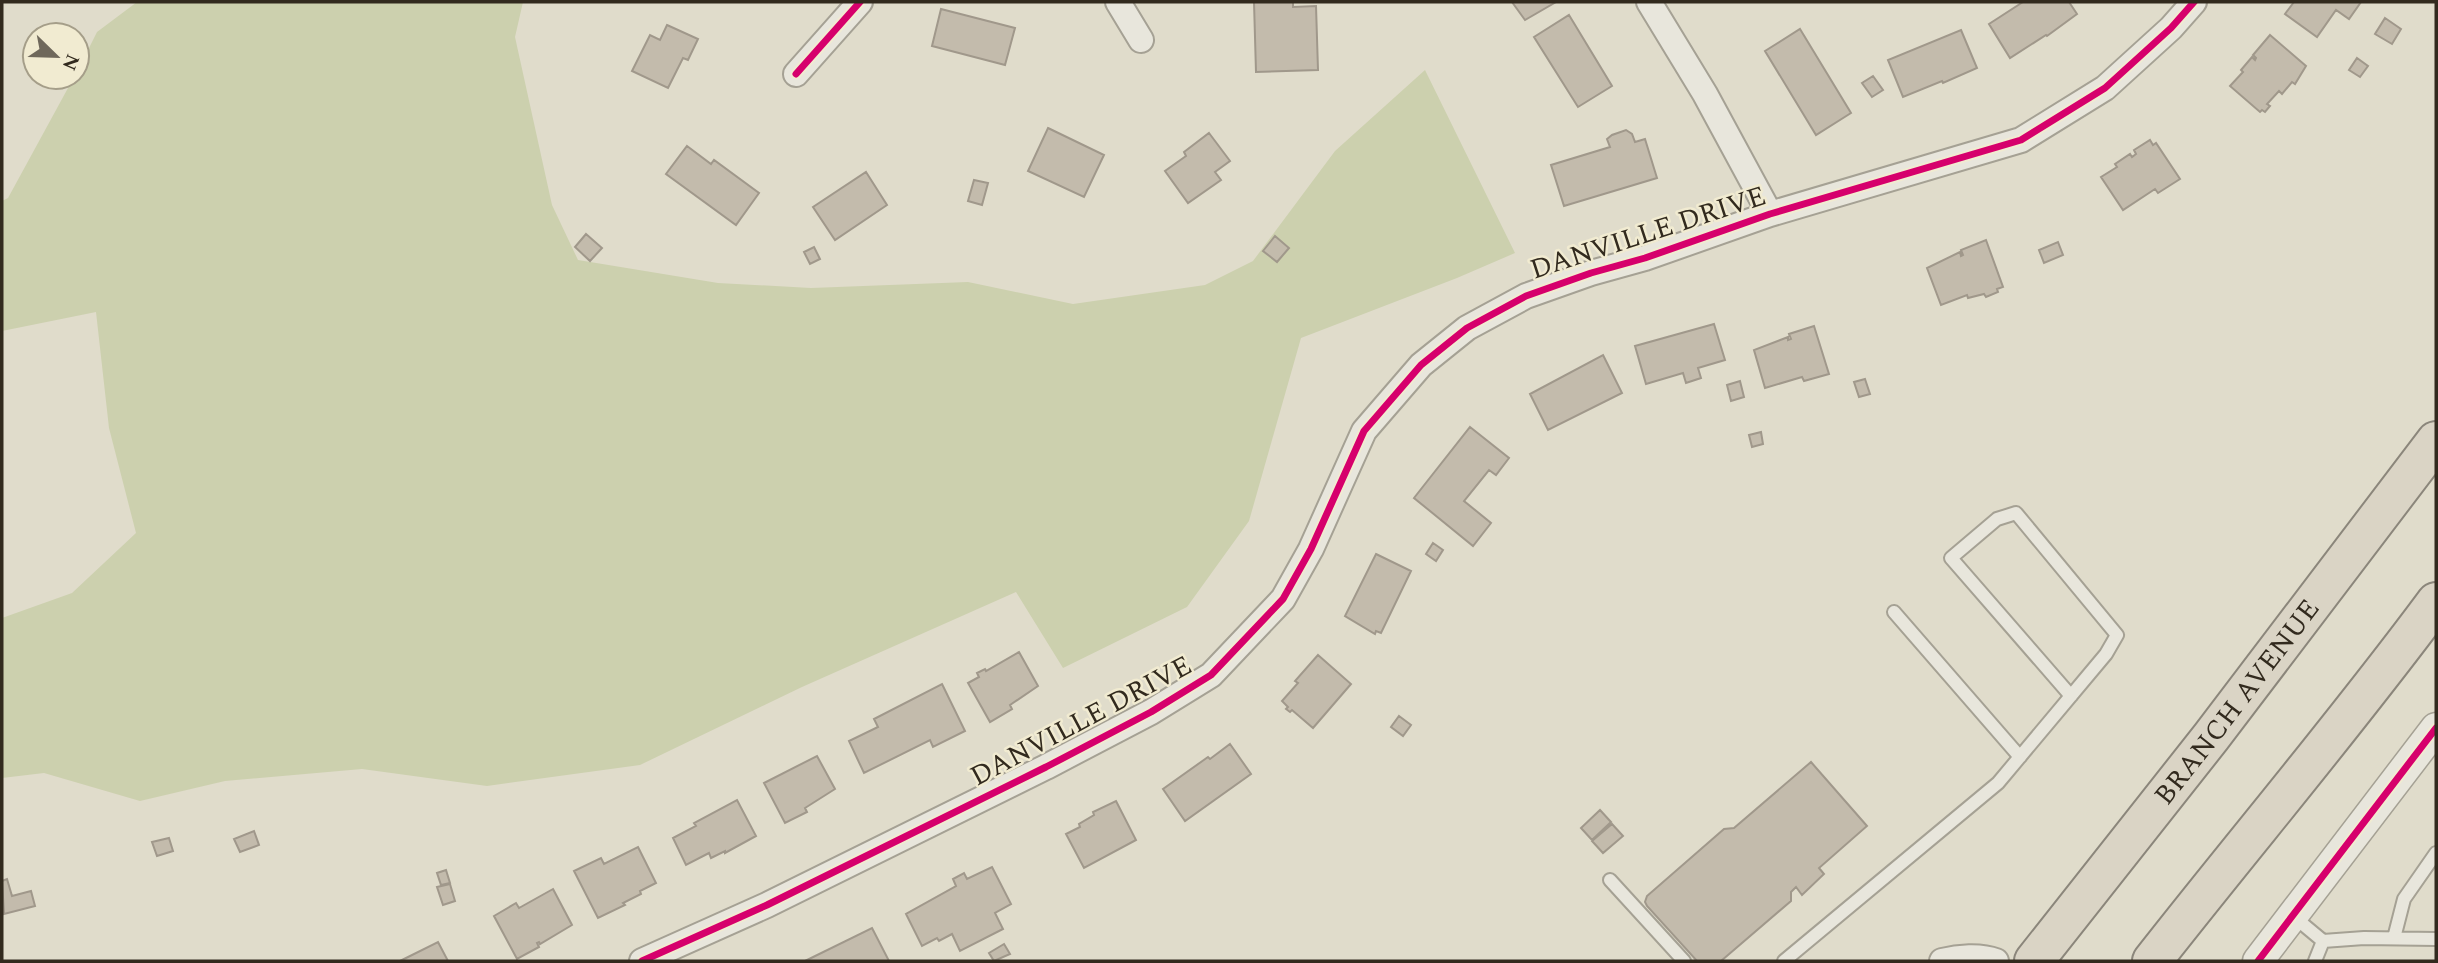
<svg xmlns="http://www.w3.org/2000/svg" width="2438" height="963" viewBox="0 0 2438 963" font-family="Spectral,serif">
	<rect width="100%" height="100%" fill="#e0dccb"/>
	<!-- green -->
	<path fill="#ccd0ae" d="M137,2H523L515,37L552,205L578,260L718,283L811,288L968,282L1073,304L1205,285L1253,261L1335,151L1425,70L1515,253L1457,278L1301,338L1249,521L1187,607L1063,668L1016,592L802,687L640,765L487,786L362,769L225,781L140,801L44,773L2,778V618L72,593L136,533L109,428L96,312L2,331V201L8,198L74,77H77V72L97,32Z"/>
	<!-- building -->
	<path fill="#c3bbac" stroke="#a0988b" stroke-width="2" d="M1254,2H1293V7L1316,6L1318,70L1256,72Z
		M1512,2H1556L1525,20Z
		M2023,2H2069L2077,14L2047,36L2046,35L2010,58L1989,24Z
		M2294,2H2361L2349,19L2336,10L2317,37L2285,14Z
		M941,9L1015,28L1005,65L932,46Z
		M1569,15L1612,86L1578,107L1534,37Z
		M2385,18L2401,29L2392,44L2375,34Z
		M667,25L698,39L688,60L683,58L668,88L632,71L650,35L660,40Z
		M1800,29L1851,113L1816,135L1765,51Z
		M1961,30L1977,68L1943,83L1942,81L1903,97L1888,60Z
		M2270,35L2306,66L2295,84L2292,82L2282,94L2279,91L2267,104L2270,106L2265,112L2262,110L2260,112L2230,86L2243,72L2241,70L2252,57L2255,60L2256,58L2253,55Z
		M2357,58L2368,66L2360,77L2349,70Z
		M1873,76L1883,90L1872,97L1862,83Z
		M1048,128L1104,155L1084,197L1028,171Z
		M1626,130L1632,134L1635,142L1645,139L1657,178L1564,206L1551,165L1610,147L1607,139L1612,135Z
		M1209,133L1230,161L1215,172L1221,180L1188,203L1165,171L1186,156L1184,152Z
		M2150,140L2153,145L2156,143L2180,179L2158,193L2155,189L2123,210L2101,177L2117,167L2115,164L2130,154L2132,157L2136,154L2134,150Z
		M687,146L711,164L714,160L759,193L736,225L666,174Z
		M866,172L887,205L835,240L813,207Z
		M974,180L988,183L982,205L968,201Z
		M586,234L602,248L590,261L575,247Z
		M1275,236L1289,248L1277,262L1263,251Z
		M1986,240L2003,287L1997,289L1998,292L1986,297L1984,294L1968,298L1967,295L1941,305L1927,268L1960,252L1961,256L1963,255L1961,250Z
		M2058,242L2063,255L2044,263L2039,250Z
		M814,247L820,259L810,264L804,252Z
		M1714,324L1725,360L1698,368L1701,378L1686,383L1683,373L1646,384L1635,346Z
		M1814,326L1829,374L1804,381L1802,377L1765,388L1754,350L1788,337V340L1791,339L1789,334Z
		M1603,355L1622,393L1548,430L1530,394Z
		M1865,379L1870,394L1859,397L1854,382Z
		M1740,381L1744,397L1731,401L1727,385Z
		M1470,427L1509,458L1496,475L1489,470L1464,501L1491,523L1473,546L1414,498Z
		M1761,432L1763,444L1752,447L1749,435Z
		M1433,543L1443,550L1436,561L1426,554Z
		M1376,554L1411,571L1381,633L1376,631L1375,634L1345,616Z
		M1019,652L1038,686L1010,705L1012,709L990,722L968,683L979,677L977,673L985,669L986,671Z
		M1318,655L1351,684L1313,728L1292,710L1290,712L1286,709L1288,707L1282,701L1298,683L1295,681Z
		M942,684L965,731L933,747L930,740L864,773L849,741L878,727L874,719Z
		M1399,716L1411,725L1403,736L1391,727Z
		M1230,744L1251,774L1185,821L1163,789L1208,757L1210,759Z
		M817,756L835,789L805,808L807,812L785,823L764,783Z
		M1811,762L1867,826L1819,868L1824,874L1802,895L1796,887L1791,892V901L1721,961H1697L1647,906L1645,902L1647,896L1724,829L1734,828Z
		M737,800L756,836L725,853V851L711,858L709,853L686,865L673,838L696,826L694,823Z
		M1116,801L1136,840L1084,868L1066,834L1080,827L1079,824L1094,815L1093,812Z
		M1600,810L1611,822L1592,840L1581,828Z
		M1612,824L1623,836L1603,853L1592,841Z
		M254,831L259,845L240,852L234,839Z
		M169,838L173,851L157,856L152,842Z
		M638,847L656,883L640,891L641,894L623,903L625,905L598,918L574,871L601,858L604,864Z
		M992,867L1011,904L995,913L1003,929L960,951L952,934L939,941L937,938L922,946L906,914L956,886L953,879L964,873L967,879Z
		M446,870L450,883L441,885L437,873Z
		M7,879L12,896L31,891L35,906L4,914L2,881Z
		M450,884L455,901L443,905L437,887Z
		M553,889L572,925L540,944L539,942L537,943L539,947L517,959L494,916L516,903L519,908Z
		M872,928L889,961H805Z
		M438,942L448,961H400Z
		M1004,944L1010,954L994,961L989,953Z"/>
	<g fill="none" stroke-linecap="round" stroke-linejoin="round">
		<defs>
			<path id="service" d="M1894,612L2020,757
				M1610,880L1684,961
				M2293,916L2323,941L2364,938L2436,939
				M2394,938L2404,899L2436,853
				M1784,961L1998,783L2106,654L2117,635L2016,513L1997,519L1951,558L2071,696
				M2315,961L2323,941"/>
			<path id="minor" d="M1118,2L1141,40
				M1649,2L1705,94L1770,214
				M796,74L860,2
				M642,961L767,905L1046,767L1151,712L1211,675L1283,599L1311,549L1364,431L1421,365L1467,328L1526,296L1591,273L1645,258L1770,214L2021,140L2105,88L2171,28L2194,2
				M1942,961C1958,957 1980,955 1996,961"/>
			<path id="tertiary" d="M2258,961L2436,728"/>
			<g id="trunk">
				<path id="s1" d="M2034,961L2211,737L2436,441"/>
				<path d="M2152,961C2246,841 2345,725 2436,602"/>
			</g>
		</defs>
		<!-- service casing -->
		<use href="#service" stroke="#a5a194" stroke-width="16"/>
		<!-- minor casing -->
		<use href="#minor" stroke="#a5a194" stroke-width="28"/>
		<!-- tertiary casing -->
		<use href="#tertiary" stroke="#a5a194" stroke-width="33"/>
		<!-- trunk casing -->
		<use href="#trunk" stroke="#8b867b" stroke-width="42"/>
		<!-- service -->
		<use href="#service" stroke="#e8e6dc" stroke-width="12"/>
		<!-- minor -->
		<use href="#minor" stroke="#e8e6dc" stroke-width="24"/>
		<!-- tertiary -->
		<use href="#tertiary" stroke="#e8e6dc" stroke-width="30"/>
		<!-- trunk -->
		<use href="#trunk" stroke="#dad4c5" stroke-width="38"/>
		<defs>
			<path id="cycleway" d="M796,74L860,2
				M642,961L767,905L1046,767L1151,712L1211,675L1283,599L1311,549L1364,431L1421,365L1467,328L1526,296L1591,273L1645,258L1770,214L2021,140L2105,88L2171,28L2194,2
				M2258,961L2436,728"/>
		</defs>
		<!-- cycleway casing -->
		<use href="#cycleway" stroke="#f1ebd1" stroke-width="11"/>
		<!-- cycleway -->
		<use href="#cycleway" stroke="#d6006c" stroke-width="7"/>
	</g>
	<g text-anchor="middle" dominant-baseline="central" stroke-width="5" stroke-linejoin="round" paint-order="stroke">
		<!-- street labels -->
		<g font-size="28" fill="#322a1e" stroke="#f1ebd1">
			<text transform="translate(1648 233) rotate(-18)">DANVILLE DRIVE</text>
			<text stroke="none"><textPath href="#s1" startOffset="329">BRANCH AVENUE</textPath></text>
			<text transform="translate(1081 721) rotate(-28)">DANVILLE DRIVE</text>
		</g>
	</g>
	<!-- border -->
	<rect width="2438" height="963" fill="none" stroke="#322a1e" stroke-width="7"/>
	<!-- north arrow -->
	<g transform="translate(56 56) rotate(113)"><circle r="33" fill="#f1ebd1" stroke="#a59e89" stroke-width="2"/>
	<path d="M0-5L12 26L0 18L-12 26Z" fill="#6f685b"/>
	<text y="-10" font-size="19" font-weight="bold" text-anchor="middle" fill="#322a1e">N</text>
	</g>
</svg>
